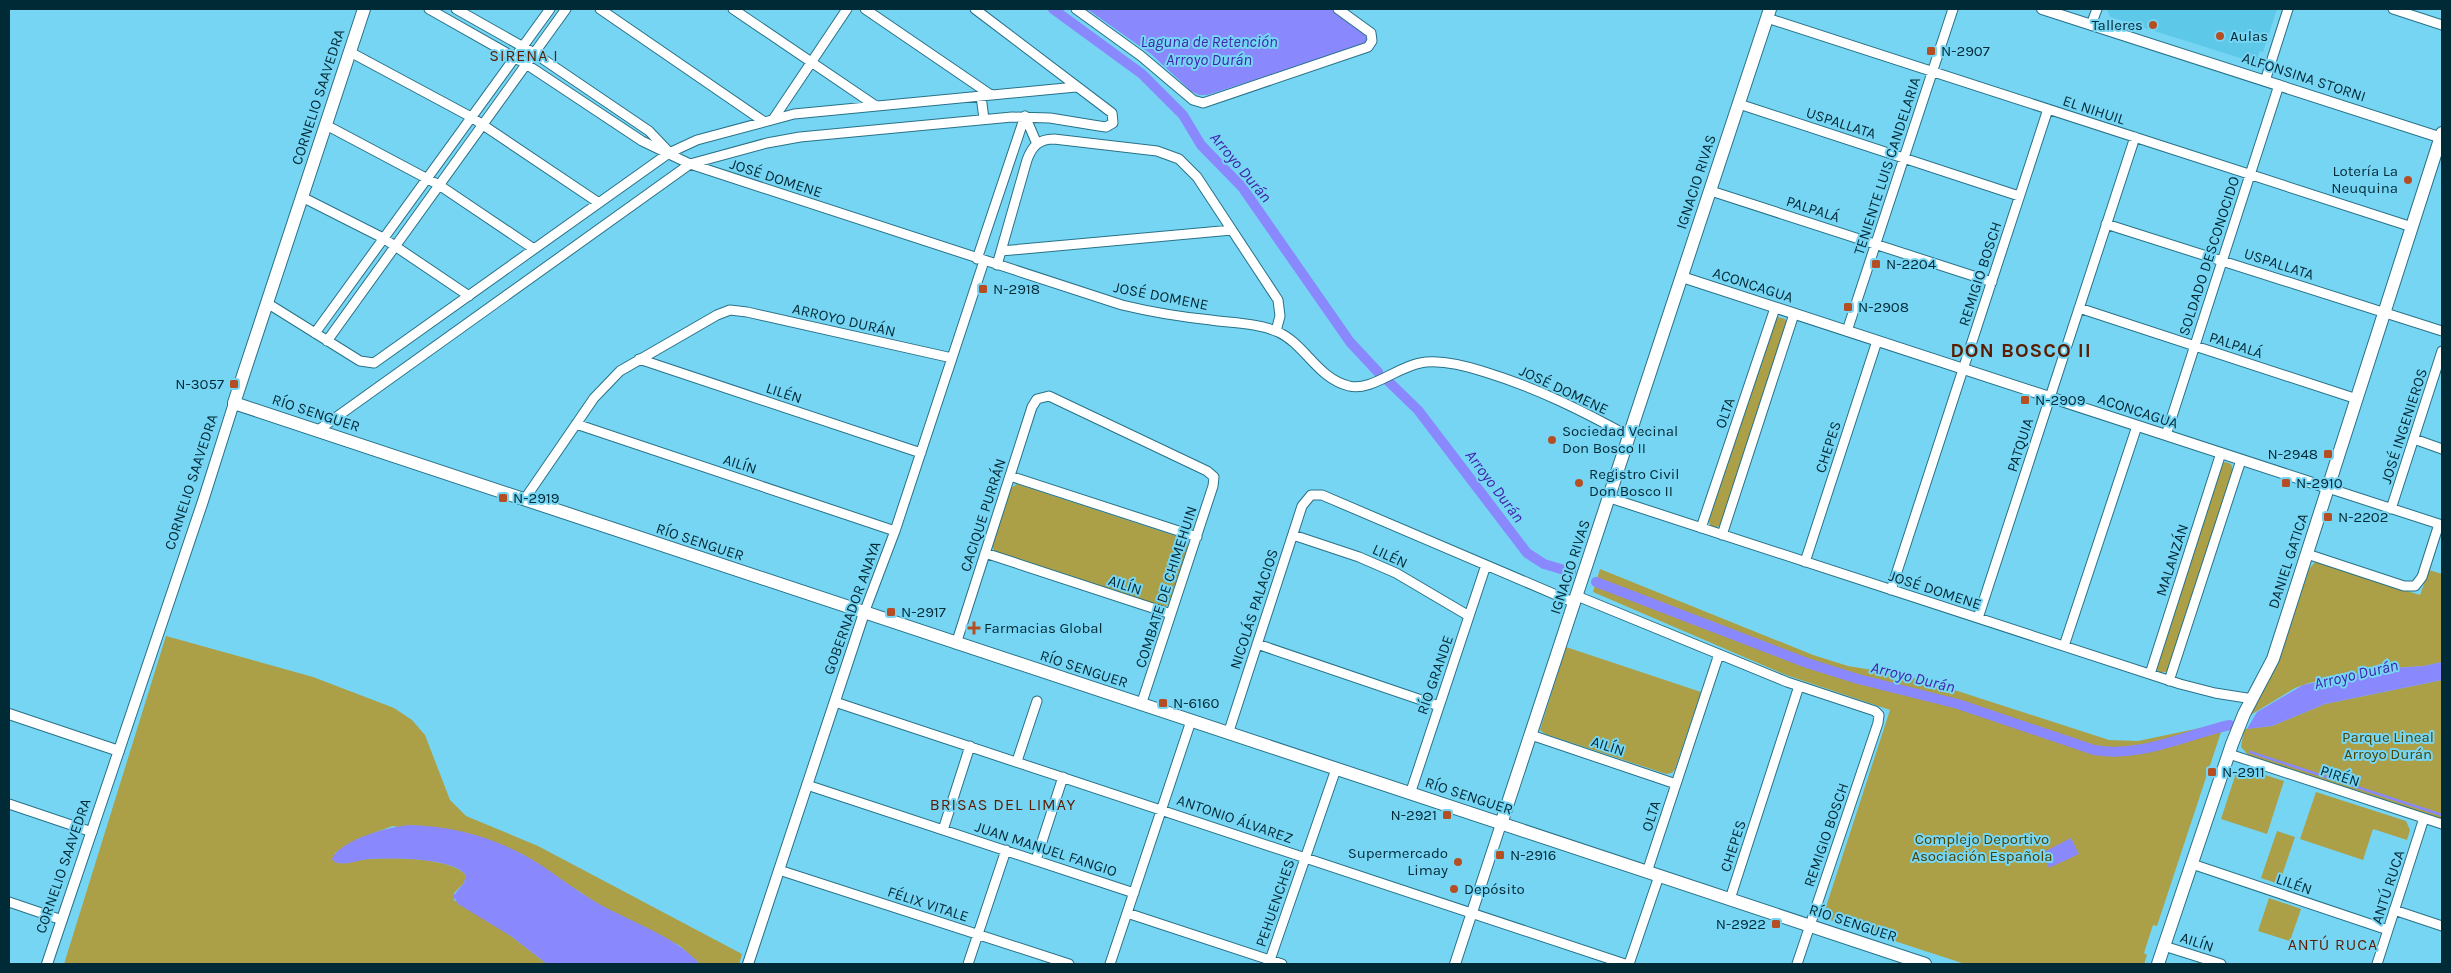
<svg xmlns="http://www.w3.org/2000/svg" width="2451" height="973" viewBox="0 0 2451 973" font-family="Karla,sans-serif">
	<rect width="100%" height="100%" fill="#77d5f4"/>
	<!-- built -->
	<path fill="#5ec8e9" d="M2107,9H2277L2263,52L2260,51L2256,63L2110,17Z"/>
	<!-- green -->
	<path fill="#ab9f47" d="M1778,317L1785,319L1787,323L1721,525L1715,528L1710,525L1709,521L1773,321Z
		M2225,462L2231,464L2233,471L2169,671L2160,673L2156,669L2221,465Z
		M1017,484L1185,539L1188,542L1187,549L1168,605L1162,608L995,552L991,545L1011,488Z
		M2315,562L2420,595L2429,570L2442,574V662L2424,666L2379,669L2309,683L2295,688L2249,716L2279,661L2309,569Z
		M1600,569L1813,655L1848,666L1903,675L1939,685L2109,740L2138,741L2224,723L2157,926L2153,925L2144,953L2147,955L2144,964H1965L1830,920L1825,910L1890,710L1786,675L1593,592Z
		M166,636L313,677L394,708L412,720L425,735L450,800L466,816L538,846L742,954L739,964H700L680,946L598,904L522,854L393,826L360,838L335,853L337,863C347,864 358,860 368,859C390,857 451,857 466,875L464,883L454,893V900L511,936L547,964H64Z
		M1566,647L1701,692L1675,769L1672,773L1666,774L1545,734L1540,730Z
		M2442,680V820L2250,757L2241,747L2244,729L2272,726L2325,704Z
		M2243,768L2284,781L2267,834L2221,819L2237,770Z
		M2316,792L2406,821L2410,830L2407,840L2373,829L2363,860L2300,839Z
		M2277,831L2295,837L2279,884L2261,878Z
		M2269,898L2301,909L2290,941L2258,931Z"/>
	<!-- water -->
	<path fill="#8a88fd" d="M1087,9H1332L1368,37L1367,43L1363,45L1207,95H1199L1191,91L1151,54Z
		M2442,662V680L2325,704L2272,726L2247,729L2257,712L2303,685L2379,669L2424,666Z
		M411,825C450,826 488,836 522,854C549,868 572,889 599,904C633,923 673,935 700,964H547L511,936L458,904L453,896L464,883L466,875C452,857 390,858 369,859C359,860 347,865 338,863C334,862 334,861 332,859C341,839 391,826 411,825Z
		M2071,838L2079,854L2049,868L2042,853Z"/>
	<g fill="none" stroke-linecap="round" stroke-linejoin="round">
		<!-- stream -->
		<path stroke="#8a88fd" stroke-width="2.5" d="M2250,752L2442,815"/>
		<!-- canal -->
		<path stroke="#8a88fd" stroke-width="10" d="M1053,9L1142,74L1183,115L1201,145L1242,187L1350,342L1378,372
			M1387,380L1418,410L1527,553L1544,564L1571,572
			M1596,582L1807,663L1858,679L1958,704L2094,750C2142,758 2184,735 2230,725"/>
		<defs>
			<path id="minor" d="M429,9L526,64L642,141L690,164L1122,305C1151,312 1181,317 1211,320C1232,323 1258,323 1278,332C1305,344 1318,379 1349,386C1372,392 1398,365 1426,362C1446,360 1467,366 1485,372C1537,388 1583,411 1630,437
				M456,9L534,53L649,131L669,152
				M600,9L763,121
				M733,9L876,106
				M865,9L991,95
				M1076,9L1141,56L1193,100L1203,103L1368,47L1372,41L1371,33L1338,9
				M2393,9L2442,25
				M1767,18L2412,227
				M2091,25L2097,9
				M350,52L471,117L599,203
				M2265,81L2288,9
				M981,96L984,119
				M1739,104L2019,196
				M1025,116L1037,144
				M774,118L847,9
				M326,125L439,185L534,249
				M1711,191L1992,282
				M302,197L383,238L469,296
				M2106,224L2442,331
				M1001,251L1232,230
				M977,259L1025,116
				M997,265L1027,160C1032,146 1039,139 1054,139L1157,151L1179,159L1197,177L1278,300L1280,316L1276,331
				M267,303L360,361L374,363L669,153L697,140L794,114L1076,87
				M2079,308L2357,399
				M1847,331L1953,9
				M315,333L550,9
				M327,341L566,9
				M639,359L921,453
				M576,424L895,531
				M317,431L690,164L767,143L800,137L1012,117L1050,118L1099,126L1106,127L1113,123L1112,113L975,9
				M2166,435L2279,85
				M2414,439L2442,449
				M1010,476L1197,537
				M2328,488L2442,525
				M1610,498L2180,684L2215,693L2253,699
				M524,500L594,398L620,371L717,315L730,310L747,312L952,358
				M2391,509L2442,351
				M1701,528L1775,308
				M1293,535L1359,557L1396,573L1469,616
				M1722,535L1794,314
				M985,553L1171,614
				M2307,554L2404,586H2415L2422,577L2439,524
				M1805,562L1877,341
				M1891,590L2048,109
				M1577,596L1787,682L1875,711L1879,715L1878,723L1797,964
				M864,613L895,531L984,261
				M1978,618L2135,137
				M956,644L1032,407L1037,399L1049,396L1207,471L1214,477L1213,486L1141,705
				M1257,644L1439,706
				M2064,646L2137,426
				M2150,674L2221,453
				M2169,681L2241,460
				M835,702L1625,964
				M1228,734L1302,506L1311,495H1322L1575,603
				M1531,735L1676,784
				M2229,754L2442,824
				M1017,761L1037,701
				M807,785L1134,893
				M1410,794L1486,565
				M9,804L92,832
				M943,830L970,746
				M1036,860L1063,777
				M2192,864L2388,930
				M779,870L1069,964
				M1647,872L1719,654
				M1730,899L1799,686
				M9,902L62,920
				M2394,910L2442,926
				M1127,913L1282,964
				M2164,946L2221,964
				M1270,960L1336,769
				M968,964L1006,850
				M1110,964L1191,721
				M1629,964L1659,876
				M2377,964L2424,818"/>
			<path id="tertiary" d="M2042,9L2442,138
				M1682,277L2328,488
				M9,714L119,751
				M47,964L203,501L234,403
				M748,964L864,613
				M1455,964L1501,824"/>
			<path id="secondary" d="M364,9L234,403L1925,964
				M1501,824L1770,9
				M2158,964L2232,744L2244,714L2273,659L2442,133"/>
		</defs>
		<!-- minor casing -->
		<use href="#minor" stroke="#287288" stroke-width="11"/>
		<!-- tertiary casing -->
		<use href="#tertiary" stroke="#287288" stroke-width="12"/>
		<!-- secondary casing -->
		<use href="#secondary" stroke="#287288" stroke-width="14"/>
		<!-- minor -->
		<use href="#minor" stroke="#fff" stroke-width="9"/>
		<!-- tertiary -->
		<use href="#tertiary" stroke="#fff" stroke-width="10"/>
		<!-- secondary -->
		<use href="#secondary" stroke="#fff" stroke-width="12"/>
	</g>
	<!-- markers -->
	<g fill="#b54f23" stroke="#77d5f4" stroke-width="2">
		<circle cx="2153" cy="25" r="5"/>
		<circle cx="2220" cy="36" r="5"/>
		<rect x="1926" y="46" width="10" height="10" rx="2.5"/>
		<circle cx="2408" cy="180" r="5"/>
		<rect x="1871" y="259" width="10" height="10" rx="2.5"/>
		<rect x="978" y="284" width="10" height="10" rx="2.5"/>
		<rect x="1843" y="302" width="10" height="10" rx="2.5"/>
		<rect x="229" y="379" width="10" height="10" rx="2.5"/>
		<rect x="2020" y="395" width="10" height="10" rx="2.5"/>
		<circle cx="1552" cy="440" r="5"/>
		<rect x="2323" y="449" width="10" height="10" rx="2.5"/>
		<circle cx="1579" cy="483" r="5"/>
		<rect x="2281" y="478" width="10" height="10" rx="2.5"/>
		<rect x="498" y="493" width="10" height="10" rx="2.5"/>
		<rect x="2323" y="512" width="10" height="10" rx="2.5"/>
		<rect x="886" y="607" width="10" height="10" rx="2.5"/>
		<path d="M971.5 620.5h5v5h5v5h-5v5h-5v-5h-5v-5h5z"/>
		<rect x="1158" y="698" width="10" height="10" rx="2.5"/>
		<rect x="2207" y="767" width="10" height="10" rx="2.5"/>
		<rect x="1442" y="810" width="10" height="10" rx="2.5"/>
		<rect x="1495" y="850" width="10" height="10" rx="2.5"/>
		<circle cx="1458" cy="862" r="5"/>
		<circle cx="1454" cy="889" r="5"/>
		<rect x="1771" y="919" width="10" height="10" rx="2.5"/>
	</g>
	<g text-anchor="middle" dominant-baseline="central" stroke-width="4" stroke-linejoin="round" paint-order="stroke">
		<!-- poi labels -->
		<g font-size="15" fill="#002a36" stroke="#77d5f4" text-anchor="start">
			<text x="2143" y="25" text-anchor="end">Talleres</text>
			<text x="2230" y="36">Aulas</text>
			<text x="1941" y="51">N-2907</text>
			<text x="2398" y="171" text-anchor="end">Lotería La<tspan x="2398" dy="17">Neuquina</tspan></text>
			<text x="1886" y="264">N-2204</text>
			<text x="993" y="289">N-2918</text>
			<text x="1858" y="307">N-2908</text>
			<text x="224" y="384" text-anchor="end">N-3057</text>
			<text x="2035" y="400">N-2909</text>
			<text x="1562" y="431">Sociedad Vecinal<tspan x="1562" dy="17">Don Bosco II</tspan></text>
			<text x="2318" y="454" text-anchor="end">N-2948</text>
			<text x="1589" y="474">Registro Civil<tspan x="1589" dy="17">Don Bosco II</tspan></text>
			<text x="2296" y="483">N-2910</text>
			<text x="513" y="498">N-2919</text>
			<text x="2338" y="517">N-2202</text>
			<text x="901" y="612">N-2917</text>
			<text x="984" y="628">Farmacias Global</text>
			<text x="1173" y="703">N-6160</text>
			<text x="2222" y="772">N-2911</text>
			<text x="1437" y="815" text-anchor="end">N-2921</text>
			<text x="1448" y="853" text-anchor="end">Supermercado<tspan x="1448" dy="17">Limay</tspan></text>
			<text x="1510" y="855">N-2916</text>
			<text x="1464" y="889">Depósito</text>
			<text x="1766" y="924" text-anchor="end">N-2922</text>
		</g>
		<!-- street labels -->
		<g font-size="15" fill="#002a36" stroke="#77d5f4">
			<text transform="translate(2304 77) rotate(18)">ALFONSINA STORNI</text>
			<text transform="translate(318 97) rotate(-72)">CORNELIO SAAVEDRA</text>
			<text transform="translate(2094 110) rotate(18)">EL NIHUIL</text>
			<text transform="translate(1841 123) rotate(18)">USPALLATA</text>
			<text transform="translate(1887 166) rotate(-72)">TENIENTE LUIS CANDELARIA</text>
			<text transform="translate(776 178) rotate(18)">JOSÉ DOMENE</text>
			<text transform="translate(1696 182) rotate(-72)">IGNACIO RIVAS</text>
			<text transform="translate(1813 209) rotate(18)">PALPALÁ</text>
			<text transform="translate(2209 256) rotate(-72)">SOLDADO DESCONOCIDO</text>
			<text transform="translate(2279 264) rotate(18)">USPALLATA</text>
			<text transform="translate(1980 274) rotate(-72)">REMIGIO BOSCH</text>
			<text transform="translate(1753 285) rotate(18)">ACONCAGUA</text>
			<text transform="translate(1161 296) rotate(11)">JOSÉ DOMENE</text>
			<text transform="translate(844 320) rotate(13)">ARROYO DURÁN</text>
			<text transform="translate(2236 345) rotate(18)">PALPALÁ</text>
			<text transform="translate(1564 390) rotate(25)">JOSÉ DOMENE</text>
			<text transform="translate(784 393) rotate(18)">LILÉN</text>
			<text transform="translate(2138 411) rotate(18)">ACONCAGUA</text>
			<text transform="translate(316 413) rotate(18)">RÍO SENGUER</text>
			<text transform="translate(1725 413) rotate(-71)">OLTA</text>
			<text transform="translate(2404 426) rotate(-72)">JOSÉ INGENIEROS</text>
			<text transform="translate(2020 445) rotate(-72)">PATQUIA</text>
			<text transform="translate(1828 447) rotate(-72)">CHEPES</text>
			<text transform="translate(740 464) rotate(18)">AILÍN</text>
			<text transform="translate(191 482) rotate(-72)">CORNELIO SAAVEDRA</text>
			<text transform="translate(983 515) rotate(-72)">CACIQUE PURRÁN</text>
			<text transform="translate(700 542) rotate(18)">RÍO SENGUER</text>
			<text transform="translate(1390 556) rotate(25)">LILÉN</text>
			<text transform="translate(2172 560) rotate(-72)">MALANZÁN</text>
			<text transform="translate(2288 561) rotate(-72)">DANIEL GATICA</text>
			<text transform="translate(1570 567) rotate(-72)">IGNACIO RIVAS</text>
			<text transform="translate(1125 585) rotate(18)">AILÍN</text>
			<text transform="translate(1166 587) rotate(-72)">COMBATE DE CHIMEHUIN</text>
			<text transform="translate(1935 590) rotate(18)">JOSÉ DOMENE</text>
			<text transform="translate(852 608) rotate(-70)">GOBERNADOR ANAYA</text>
			<text transform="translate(1254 609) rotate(-72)">NICOLÁS PALACIOS</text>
			<text transform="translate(1084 669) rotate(18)">RÍO SENGUER</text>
			<text transform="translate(1435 675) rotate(-71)">RÍO GRANDE</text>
			<text transform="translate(1608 746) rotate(18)">AILÍN</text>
			<text transform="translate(2340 776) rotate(18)">PIRÉN</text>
			<text transform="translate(1469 796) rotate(18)">RÍO SENGUER</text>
			<text transform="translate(1651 816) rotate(-72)">OLTA</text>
			<text transform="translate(1235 819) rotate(19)">ANTONIO ÁLVAREZ</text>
			<text transform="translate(1826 835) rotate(-71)">REMIGIO BOSCH</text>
			<text transform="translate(1733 846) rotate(-72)">CHEPES</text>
			<text transform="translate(1046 849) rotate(18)">JUAN MANUEL FANGIO</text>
			<text transform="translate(63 866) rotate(-71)">CORNELIO SAAVEDRA</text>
			<text transform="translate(2294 884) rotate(19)">LILÉN</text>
			<text transform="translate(2388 887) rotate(-72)">ANTÚ RUCA</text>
			<text transform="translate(1275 903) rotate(-71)">PEHUENCHES</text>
			<text transform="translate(928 904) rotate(18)">FÉLIX VITALE</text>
			<text transform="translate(1853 923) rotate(18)">RÍO SENGUER</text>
			<text transform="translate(2197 942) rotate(18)">AILÍN</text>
		</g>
		<!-- park labels -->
		<g font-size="15" fill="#4b4300" stroke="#77d5f4">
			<text x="2388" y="737">Parque Lineal<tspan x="2388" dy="17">Arroyo Durán</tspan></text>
			<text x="1982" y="839">Complejo Deportivo<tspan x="1982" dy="17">Asociación Española</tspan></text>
		</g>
		<!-- water labels -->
		<g font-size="16" font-style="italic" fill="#3f24ac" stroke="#77d5f4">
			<text x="1209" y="41">Laguna de Retención<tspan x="1209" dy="18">Arroyo Durán</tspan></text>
			<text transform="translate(1241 167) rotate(50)">Arroyo Durán</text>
			<text transform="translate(1495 486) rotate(53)">Arroyo Durán</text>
			<text transform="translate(2356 674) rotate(-13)">Arroyo Durán</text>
			<text transform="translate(1913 677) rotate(14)">Arroyo Durán</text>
		</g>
		<!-- neighbourhood labels -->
		<g font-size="16" letter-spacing="1" fill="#5b1c00" stroke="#77d5f4">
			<text x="524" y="55">SIRENA I</text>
			<text x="1003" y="804">BRISAS DEL LIMAY</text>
			<text x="2333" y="944">ANTÚ RUCA</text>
		</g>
		<!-- district labels -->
		<g font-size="20" font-weight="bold" letter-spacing="1" fill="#5b1c00" stroke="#77d5f4">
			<text x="2021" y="350">DON BOSCO II</text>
		</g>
	</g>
	<!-- border -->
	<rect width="2451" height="973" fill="none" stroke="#002a36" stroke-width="20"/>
</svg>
